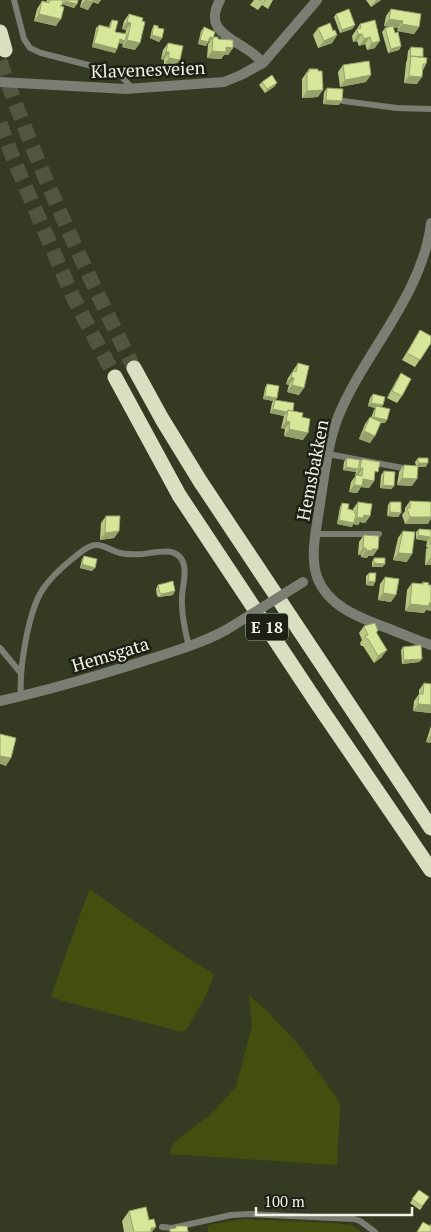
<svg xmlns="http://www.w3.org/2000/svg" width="431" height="1232" viewBox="0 0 431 1232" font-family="'PT Serif',serif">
	<rect width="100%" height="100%" fill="#353a22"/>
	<!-- green -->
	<path fill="#444e0e" d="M89,890L92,891L183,955L214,974L206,995L187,1029L182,1032L59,1000L51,996Z
		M249,995L268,1012L298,1044L339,1101L340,1109L337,1165L169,1154L174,1142L211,1114L236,1087L252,1025Z
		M245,1219L334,1223L351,1225L362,1232H208V1225Z"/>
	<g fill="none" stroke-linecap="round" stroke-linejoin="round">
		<!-- motorway-tunnel -->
		<path stroke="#51563f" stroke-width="15" stroke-dasharray="15 8" stroke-linecap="butt" d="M0,61C37,167 84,268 134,368
			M0,123L13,158L73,297L115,377"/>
		<!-- service -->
		<path stroke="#7b7e72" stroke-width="6" d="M14,0L24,39L30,48L41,53L100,68L120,75L133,89
			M343,101L397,108L431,109
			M328,454L408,469
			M316,534H379
			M0,648L20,672
			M21,696C19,670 28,611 43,589C51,577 61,568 72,559C79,554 86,546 95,545C104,544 111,551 120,553C128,555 135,554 143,554C155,553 174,546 182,560C188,571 182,586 182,598C181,614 185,631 189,647
			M162,1227L172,1228L231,1215L249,1214L354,1219L360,1221L375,1232"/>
		<!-- minor -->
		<path stroke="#7b7e72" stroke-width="10" d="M220,0C204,29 228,36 248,50C253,53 258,58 263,63
			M0,82L126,89L224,82L241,75L263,63L317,0
			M431,223C422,296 365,351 338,417C327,446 324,479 319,510C316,531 310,556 317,577C329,609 364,619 392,630C405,635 418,641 431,645
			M0,701C49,690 97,676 144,661C172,652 200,644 226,630"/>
		<!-- motorway -->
		<path stroke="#d9e0c2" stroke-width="15" d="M0,32L5,50
			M134,368L162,419L200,481L431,828
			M115,377L179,495L319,706L431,870"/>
		<!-- minor-bridge -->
		<path stroke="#7b7e72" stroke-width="10" d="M226,630L303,582"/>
	</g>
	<!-- wall -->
	<path fill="#b9c784" d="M47,0H78L77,4L74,8L62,4L56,26L34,21L37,9L42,1L46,2Z
		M82,0H101L98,4L93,2L88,10L80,7Z
		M254,0H273L268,9L262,5L258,10L250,5Z
		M366,0H381L371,7Z
		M391,9L419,27L414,34L397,31L398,28L393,27L395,33L401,46L399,50L388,53L382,32L385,28L391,27L384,26L386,16Z
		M129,14L135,50L122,47L123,44L119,43L115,53L92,47L96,28L99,25L109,27L110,23L112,20L115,32L125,34L126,30L122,29L124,21Z
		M336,14L355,25L352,29L340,33L334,17Z
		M375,20V48L367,50L365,44L359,46L357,41L353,42L352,36L360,24Z
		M154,25L158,28L162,38L159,42L150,38L152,29Z
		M204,27L214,37L233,48L228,55H224L221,59L207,58L208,44L210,41H209L206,46L198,44L201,31Z
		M318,28L333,31L337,35L332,43L318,48L313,35Z
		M168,43L175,67L164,65V60L161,59L163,50Z
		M411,47L423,57L426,64L423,70L417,84L404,83L406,63L407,60L408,51Z
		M343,65L366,82L340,87L338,72Z
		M309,69L318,97L302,98V79Z
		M262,82L275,86L265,93L259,85Z
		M327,88L339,105L323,104L324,92Z
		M420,330L431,343L415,367L402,360Z
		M298,363L299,395L287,392L289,385L286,384L288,378Z
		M401,373L402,396L397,403L387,398L396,381Z
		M267,384L277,398L275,400L302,417L303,440L284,436L285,429L281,428L284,416L270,413L272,403L273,401L263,399L265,388Z
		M373,394L382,407L385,423H381L370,443L359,439L365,424L370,417L371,418L374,410L375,408L368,406L370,398Z
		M347,458L359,463L362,459L374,477V481L369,488L361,487L357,493L349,492L351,482L356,475H355L356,472L343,470L344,462Z
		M418,458L426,467H418L412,486L397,485L399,472L404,465L416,466L415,462Z
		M384,471L394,486L391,489L380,488L381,475Z
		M410,501L428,524H405L402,515L405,511V508Z
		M358,502L370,516L365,523L360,522L358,525L353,524L352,527L337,524L340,507L342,503L348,509L353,510V509Z
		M390,502L401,513L398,517L387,516L388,505Z
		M106,516L119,531L114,538L100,540L101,523Z
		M419,529L431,530V565H425L426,549L428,547H426L427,541L416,539V532Z
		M403,531L407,562L393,560L398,538Z
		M364,535L373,556H368L367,558L361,557V555H358L359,542Z
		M84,556L92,571L80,568L82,559Z
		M374,558L385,564L382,567H372V562Z
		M369,573L375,582L373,586L366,585V576Z
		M385,577L391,602L378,600L380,584Z
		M423,582L426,610L424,613L405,611L407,590L412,583L421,584Z
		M158,585L173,595L159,597L157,596L156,589Z
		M364,626L377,632L382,657L374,663L363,646H361L360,643L362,640L359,633Z
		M403,647L422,659L419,662L402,664L401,650Z
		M424,683L431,713L413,711L414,701L419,694V690Z
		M431,726V743L426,742Z
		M419,1190L429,1197L420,1210L410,1203Z
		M129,1211L152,1232H124L122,1221Z"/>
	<!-- shaded-wall -->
	<path fill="#96a26b" d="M85,0L93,2L88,10L80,7Z
		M91,0H101L98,4L90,1Z
		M376,0H381L371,7Z
		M65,1L77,4L74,8L62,4Z
		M39,14L61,19L56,26L34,21Z
		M389,19L403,21L398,28L384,26Z
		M127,22L131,23L126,30L122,29Z
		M402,24L419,27L414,34L397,31Z
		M355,25L352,29L340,33L342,30Z
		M358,34H362L357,41L353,42Z
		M152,35L162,38L159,42L150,38Z
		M337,35L332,43L318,48L324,41Z
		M210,37L213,38L210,41L207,40Z
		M370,37L365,44L359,46L364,39Z
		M120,39L125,41L123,44L117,43Z
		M127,40L140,43L135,50L122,47Z
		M200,40L208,42L206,46L198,44Z
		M380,41L375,48L367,50L372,43Z
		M94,43L117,49L115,53L92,47Z
		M401,46L399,50L388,53L391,49Z
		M226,47L233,48L228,55H224L221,59L207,58L212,51Z
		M166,52H169L164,60L161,59Z
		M169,58L180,60L175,67L164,65Z
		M371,75L366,82L340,87L345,80Z
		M409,76L422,77L417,84L404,83Z
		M277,83L275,86L265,93L267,89Z
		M323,90L318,97L302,98L307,91Z
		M326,100L342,101L339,105L323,104Z
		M291,377L294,378L289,385L286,384Z
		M292,385L304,388L299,395L287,392Z
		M265,396L277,398L273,401L263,399Z
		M371,403L383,405L381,409L376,406L375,408L368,406Z
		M273,409L287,412L284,416L270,413Z
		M374,417L387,420L385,423L371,420Z
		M286,421L290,422L285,429L281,428Z
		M289,429L308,433L303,440L284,436Z
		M364,431L375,436L370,443L359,439Z
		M418,463H428L426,467H416Z
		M346,467L358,469L355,472L343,470Z
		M360,468H363L358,476L355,475Z
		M402,478L417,479L412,486L397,485Z
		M363,479L374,481L369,488L361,487L357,493L349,492L354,485Z
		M383,485L394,486L391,489L380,488Z
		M390,512L401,513L398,517L387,516Z
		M364,515L370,516L365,523L360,522L358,525L353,524L352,527L337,524L339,520L353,523L357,517Z
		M410,517H431V519L428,524H405Z
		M119,531L114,538L100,540L105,533Z
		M418,535L430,537L427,541L416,539Z
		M363,548H366L361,555H358Z
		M372,549H378L373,556H368L367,558L361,557L366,550Z
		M398,553L412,554L407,562L393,560Z
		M430,558H431V565H425Z
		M374,563L385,564L382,567H372Z
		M82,564L95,568L92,571L80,568Z
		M368,581L375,582L373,586L366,585Z
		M175,591L173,595L159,597L162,594Z
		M383,593L396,595L391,602L378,600Z
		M431,603V611L426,610L424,613L405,611L410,604Z
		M387,650L382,657L374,663L378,656Z
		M422,659L419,662L402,664L404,660Z
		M418,704L431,705V713L413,711Z
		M431,735V743L426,742Z
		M0,756L11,758L6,766L0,764Z
		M156,1227L152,1232H148L151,1228Z"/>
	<!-- building -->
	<path fill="#d7e799" stroke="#96a26b" d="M50,0H63L62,5L60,6L64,7L61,19L39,14L42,1L49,3Z
		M65,0H78L77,4L65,1Z
		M85,0H93V2Z
		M259,0H265L263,3Z
		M349,9L355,25L342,30L336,14Z
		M391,9L421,14L419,27L402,24L403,21L389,19Z
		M129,14L143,18L142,21L145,22L140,43L127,40L131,23L127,22Z
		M112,20L118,21L115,32L127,34L125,41L120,39L117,49L94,43L99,25L110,28Z
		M375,20L380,41L372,43L370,37L364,39L362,34H358L357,29L361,28L360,24Z
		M330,23L333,31L335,30L337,35L324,41L318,28Z
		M154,25L158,26V28L164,29L162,38L152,35Z
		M393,26L395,33L398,32L401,46L391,49L385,28Z
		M204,27L215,32L213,38L210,37L208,42L200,40Z
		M213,37H218V39L233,40V48L226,47V52L212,51Z
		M168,43L183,46L180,60L169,58V52H166Z
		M411,47L423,48V57L411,56L410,57Z
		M411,56L427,58L426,64H423L422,77L409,76Z
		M369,61L371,75L345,80L343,65Z
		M309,69H318V71H322L323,90L307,91V72H309Z
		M272,75L277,83L267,89L262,82Z
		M327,88L343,89L342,101L326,100Z
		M420,330L431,336V343L420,360L407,353Z
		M298,363L309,366L304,388L292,385L294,378L291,377L293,371L296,372Z
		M401,373L411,379L402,396L392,391Z
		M267,384L279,386L277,398L265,396Z
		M373,394L385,397L383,405L371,403Z
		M275,400L294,403L293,411L288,410L287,412L273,409Z
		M376,406L390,409L387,420L374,417Z
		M288,410L303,413L302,417L310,419L308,433L289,429L290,422L286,421Z
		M370,417L381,422L375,436L364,431Z
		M347,458L360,460L358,469L346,467Z
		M418,458H428V463H418Z
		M362,459L380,462L378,472L375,471L374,481L363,479L362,486L354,485L356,475L362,476L363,468H360Z
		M404,465L418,466L417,479L402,478Z
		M384,471L395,472L394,486L383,485Z
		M410,501L431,502V517H410L407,508H410Z
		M358,502L372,504L370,516L364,515L363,518L357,517Z
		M390,502H401V513L390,512Z
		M342,503L349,504L348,509L355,511L354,513H356L354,523L339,520Z
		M106,516H120L119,531L105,533Z
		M419,529L431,530V543L430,544H429L430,537L418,535Z
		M403,531L415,532L412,554L398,553Z
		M364,535L379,536L378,549H372V551L366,550V548H363Z
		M84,556L97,559L95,568L82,564Z
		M374,558H385V564L374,563Z
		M369,573H376L375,582L368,581Z
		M385,577L399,579L396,595L383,593Z
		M173,581L175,591L162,594L160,593L158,585Z
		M423,582L429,583L428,585H431V603H429V606L410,604L412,583L423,584Z
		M375,623L378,631L376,632L387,650L378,656L368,639H366L365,636L368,635L364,626Z
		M421,645L422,659L404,660L403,647Z
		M424,683L431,684V705L418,704L419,694H423Z
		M0,734L16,738L11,758L0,756Z
		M419,1190L429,1197L422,1206L412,1199Z
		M146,1207L149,1220L154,1219L156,1227L151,1228V1232H134L129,1211Z
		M423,1222L430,1226L431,1224V1232H417Z
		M176,1226H187L188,1232H170V1229L176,1228Z"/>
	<g text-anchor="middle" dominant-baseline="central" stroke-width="5" stroke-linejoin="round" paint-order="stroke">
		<!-- shield labels -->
		<rect fill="#1e2015" stroke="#b2b4a7" stroke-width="1" x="246" y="613.5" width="42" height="27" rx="4"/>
		<g font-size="16" font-weight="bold" fill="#f1f4e5">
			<text x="267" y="627">E 18</text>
		</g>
		<!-- street labels -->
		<g font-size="18" fill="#f1f4e5" stroke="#1e2015">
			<text transform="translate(148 69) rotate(-2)">Klavenesveien</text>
			<text transform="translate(312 470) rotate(-79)">Hemsbakken</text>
			<text transform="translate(110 654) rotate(-17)">Hemsgata</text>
		</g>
	</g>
	<!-- scale -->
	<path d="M256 1207v8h156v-8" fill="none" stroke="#f1f4e5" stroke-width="2.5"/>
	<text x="264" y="1207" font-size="15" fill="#f1f4e5" stroke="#1e2015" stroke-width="4" paint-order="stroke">100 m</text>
</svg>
